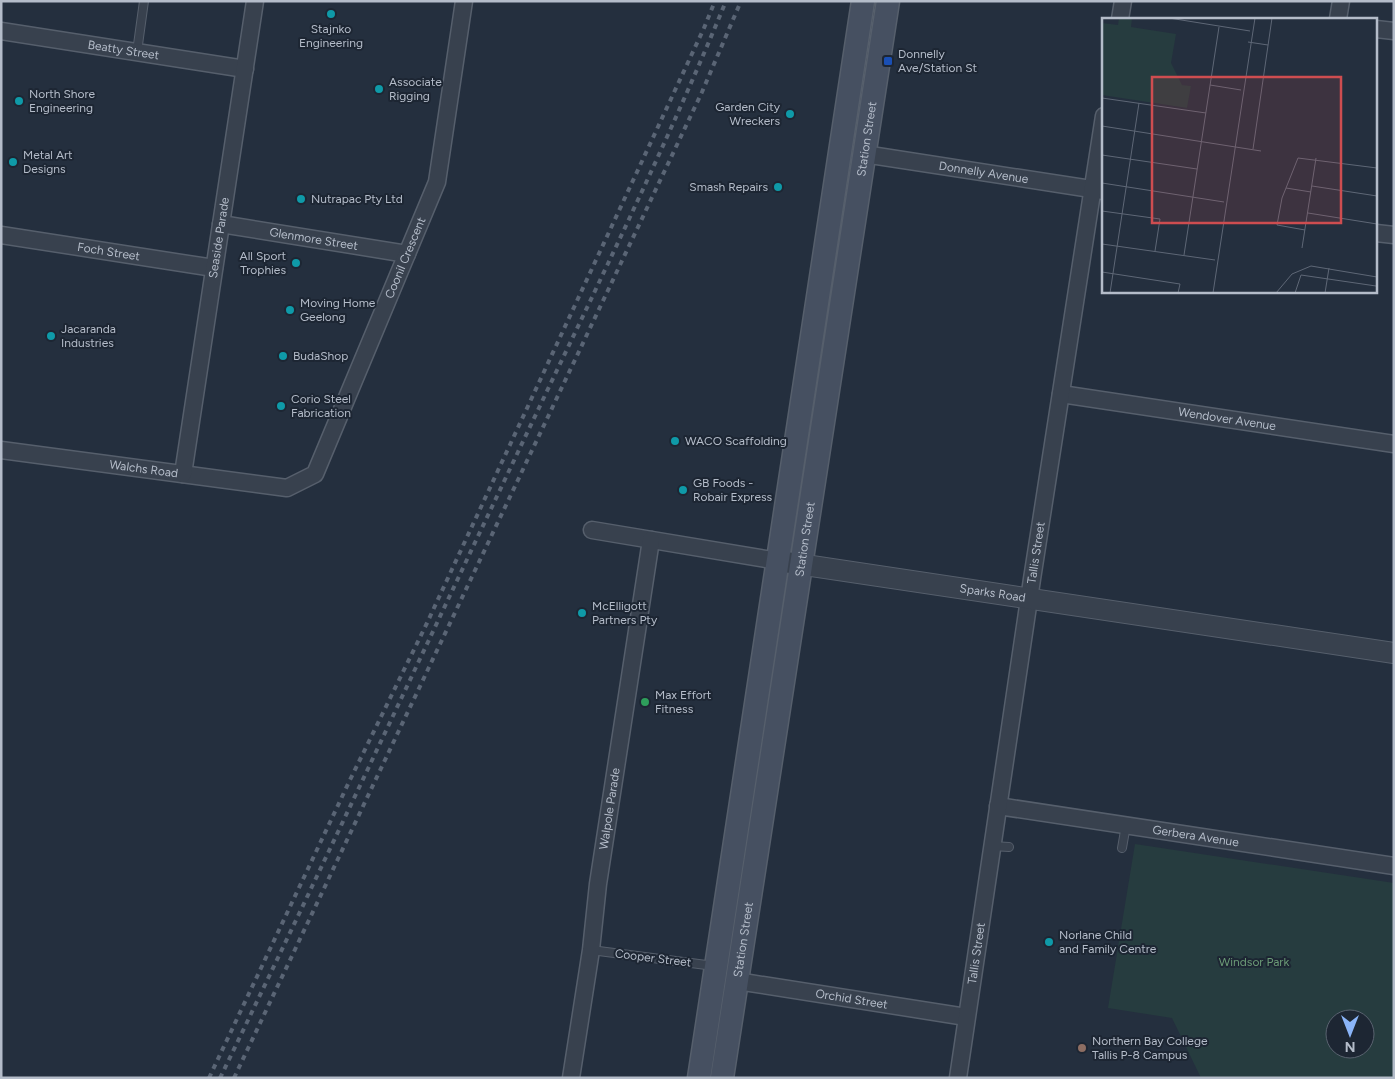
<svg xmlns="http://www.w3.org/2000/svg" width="1395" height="1079" viewBox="0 0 1395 1079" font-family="Figtree,sans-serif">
	<rect width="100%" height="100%" fill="#242f3e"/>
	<!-- green -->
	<path fill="#263c3f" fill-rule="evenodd" d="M1135,844L1394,883V1078H1201L1172,1018L1108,1008ZM1335,1019H1365V1049H1335Z"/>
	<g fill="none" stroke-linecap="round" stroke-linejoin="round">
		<defs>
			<path id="service" d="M137,52L144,1
				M992,846L1009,847
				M1122,848L1126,825
				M591,950L714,966"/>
			<g id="minor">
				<path d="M1120,19L1123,1"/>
				<path d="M1338,19L1341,1"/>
				<path d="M1376,29L1394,31"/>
				<path id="s1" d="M1,31L245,69"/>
				<path id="s2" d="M864,154L1104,191"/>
				<path id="s3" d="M221,224L407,254"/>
				<path d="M1376,233L1394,235"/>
				<path id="s4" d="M1,235L214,268"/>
				<path id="s5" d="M1061,394L1394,444"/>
				<path id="s6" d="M1,450L287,488L315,474L437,182L464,1"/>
				<path id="s7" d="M183,474L255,1"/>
				<path d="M592,530L778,561"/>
				<path id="s8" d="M998,806L1394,866"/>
				<path id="s9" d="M737,981L966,1017"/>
				<path id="s10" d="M571,1078L591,950L598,884L651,540"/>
				<path id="s11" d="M958,1078L1032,579L1104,116"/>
			</g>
			<g id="tertiary">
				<path id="s12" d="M785,562L1394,653"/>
			</g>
			<g id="secondary">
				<path d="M699,1078L863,1"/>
				<path id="s13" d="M722,1078L888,1"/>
			</g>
		</defs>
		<!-- service casing -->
		<use href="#service" stroke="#565f6c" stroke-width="10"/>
		<!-- minor casing -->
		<use href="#minor" stroke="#565f6c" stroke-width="19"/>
		<!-- tertiary casing -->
		<use href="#tertiary" stroke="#565f6c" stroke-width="22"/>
		<!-- secondary casing -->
		<use href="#secondary" stroke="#565f6c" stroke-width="25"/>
		<!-- service -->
		<use href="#service" stroke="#38414e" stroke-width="8"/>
		<!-- minor -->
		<use href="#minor" stroke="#38414e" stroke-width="16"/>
		<!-- tertiary -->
		<use href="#tertiary" stroke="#38414e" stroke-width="20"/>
		<!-- secondary -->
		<use href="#secondary" stroke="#465061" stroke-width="22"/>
		<!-- rail -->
		<path stroke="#5a6575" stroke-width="4" stroke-dasharray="5 5" stroke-linecap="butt" d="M209,1078L349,782L427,623L704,28L715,1
			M220,1078C321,870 419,660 518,452C589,302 663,154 726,1
			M234,1078L620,265L702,92L741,1"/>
	</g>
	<!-- markers -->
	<g fill="#0f9aa8" stroke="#1d2633" stroke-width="2">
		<circle cx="331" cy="14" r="5"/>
		<circle cx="379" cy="89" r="5"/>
		<circle cx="19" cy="101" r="5"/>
		<circle cx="790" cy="114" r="5"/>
		<circle cx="13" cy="162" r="5"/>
		<circle cx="778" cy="187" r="5"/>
		<circle cx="301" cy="199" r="5"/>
		<circle cx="296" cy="263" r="5"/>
		<circle cx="290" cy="310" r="5"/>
		<circle cx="51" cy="336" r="5"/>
		<circle cx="283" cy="356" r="5"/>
		<circle cx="281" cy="406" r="5"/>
		<circle cx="675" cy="441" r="5"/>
		<circle cx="683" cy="490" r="5"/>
		<circle cx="582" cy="613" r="5"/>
		<circle cx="1049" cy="942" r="5"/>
	</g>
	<rect fill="#1a4fb4" stroke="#1d2633" stroke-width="2" x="883" y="56" width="10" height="10" rx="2.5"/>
	<circle fill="#2e9e5b" stroke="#1d2633" stroke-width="2" cx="645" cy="702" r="5"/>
	<circle fill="#8d6e63" stroke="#1d2633" stroke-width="2" cx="1082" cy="1048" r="5"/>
	<g text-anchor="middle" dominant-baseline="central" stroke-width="4" stroke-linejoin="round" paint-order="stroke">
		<!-- poi labels -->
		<g font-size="12" fill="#b4bcc9" stroke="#1d2633" text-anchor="start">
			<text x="331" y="29" text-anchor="middle">Stajnko<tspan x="331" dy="14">Engineering</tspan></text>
			<text x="898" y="54">Donnelly<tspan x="898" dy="14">Ave/Station St</tspan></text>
			<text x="389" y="82">Associate<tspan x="389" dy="14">Rigging</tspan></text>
			<text x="29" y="94">North Shore<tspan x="29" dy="14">Engineering</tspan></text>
			<text x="780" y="107" text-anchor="end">Garden City<tspan x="780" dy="14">Wreckers</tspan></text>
			<text x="23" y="155">Metal Art<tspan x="23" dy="14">Designs</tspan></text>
			<text x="768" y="187" text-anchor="end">Smash Repairs</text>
			<text x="311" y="199">Nutrapac Pty Ltd</text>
			<text x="286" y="256" text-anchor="end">All Sport<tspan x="286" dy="14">Trophies</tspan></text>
			<text x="300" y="303">Moving Home<tspan x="300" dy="14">Geelong</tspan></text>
			<text x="61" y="329">Jacaranda<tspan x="61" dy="14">Industries</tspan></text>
			<text x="293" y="356">BudaShop</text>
			<text x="291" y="399">Corio Steel<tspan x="291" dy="14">Fabrication</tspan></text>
			<text x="685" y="441">WACO Scaffolding</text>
			<text x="693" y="483">GB Foods -<tspan x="693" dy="14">Robair Express</tspan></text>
			<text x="592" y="606">McElligott<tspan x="592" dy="14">Partners Pty</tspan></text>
			<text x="655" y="695">Max Effort<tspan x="655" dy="14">Fitness</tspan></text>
			<text x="1059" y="935">Norlane Child<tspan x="1059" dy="14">and Family Centre</tspan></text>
			<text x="1092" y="1041">Northern Bay College<tspan x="1092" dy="14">Tallis P-8 Campus</tspan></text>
		</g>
		<!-- street labels -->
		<g font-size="12" fill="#b4bcc9" stroke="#1d2633">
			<text stroke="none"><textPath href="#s1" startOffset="124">Beatty Street</textPath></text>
			<text stroke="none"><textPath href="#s13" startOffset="950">Station Street</textPath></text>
			<text stroke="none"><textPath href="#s2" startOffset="121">Donnelly Avenue</textPath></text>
			<text stroke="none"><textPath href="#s7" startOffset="239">Seaside Parade</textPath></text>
			<text stroke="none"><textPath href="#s3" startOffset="94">Glenmore Street</textPath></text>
			<text stroke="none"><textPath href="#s4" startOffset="109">Foch Street</textPath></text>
			<text stroke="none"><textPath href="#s6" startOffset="554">Coonil Crescent</textPath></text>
			<text stroke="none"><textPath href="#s5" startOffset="168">Wendover Avenue</textPath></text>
			<text stroke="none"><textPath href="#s6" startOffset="144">Walchs Road</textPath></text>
			<text stroke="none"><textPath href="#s13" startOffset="545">Station Street</textPath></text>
			<text stroke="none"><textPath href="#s11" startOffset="531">Tallis Street</textPath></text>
			<text stroke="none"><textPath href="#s12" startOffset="210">Sparks Road</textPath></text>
			<text stroke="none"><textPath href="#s10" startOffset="272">Walpole Parade</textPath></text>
			<text stroke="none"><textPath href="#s8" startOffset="200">Gerbera Avenue</textPath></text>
			<text stroke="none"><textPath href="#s13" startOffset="140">Station Street</textPath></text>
			<text stroke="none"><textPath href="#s11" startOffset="126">Tallis Street</textPath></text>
			<text transform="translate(653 958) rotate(7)">Cooper Street</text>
			<text stroke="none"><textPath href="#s9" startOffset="116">Orchid Street</textPath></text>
		</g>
		<!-- park labels -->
		<g font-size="12" fill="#6b9a76" stroke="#1d2633">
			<text x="1254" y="962">Windsor Park</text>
		</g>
	</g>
	<!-- overview -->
	<g transform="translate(1102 18)">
		<rect width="275" height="275" fill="#242f3e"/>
		<path d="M17,0H30L29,9L74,16L69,45L80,67L89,68L85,90L0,77V5L16,7Z" fill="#263c3f"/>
		<path fill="none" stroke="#5e6776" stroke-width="1" d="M67,0L148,13M146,24L166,27M108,67L139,72M0,80L104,95M0,108L159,133M151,131L170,0M0,137L95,151M0,165L122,184M210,168L275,178M184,170L209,174M0,193L58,201L53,233M206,195L275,206M203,212L175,207L180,180L196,140L275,150M0,226L113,242M200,230L214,140M82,237L117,9M0,254L78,266L76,275M8,275L37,85M111,275L153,0M174,275L190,256L209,248L275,259M193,275L199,257L274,268M223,275L227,250"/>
		<path fill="#ce4d50" fill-opacity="0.15" stroke="#ce4d50" stroke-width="2.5" d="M50,59H239V205H50Z"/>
		<rect width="275" height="275" fill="none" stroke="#b4bcc9" stroke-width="2.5"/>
	</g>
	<!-- border -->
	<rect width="1395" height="1079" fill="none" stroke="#b4bcc9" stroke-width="5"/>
	<!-- north arrow -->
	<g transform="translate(1350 1034) rotate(180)"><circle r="24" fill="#1d2633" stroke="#59626f"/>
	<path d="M0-4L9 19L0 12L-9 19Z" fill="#8ab4f8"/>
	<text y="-8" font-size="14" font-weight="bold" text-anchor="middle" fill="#b4bcc9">N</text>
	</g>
</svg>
